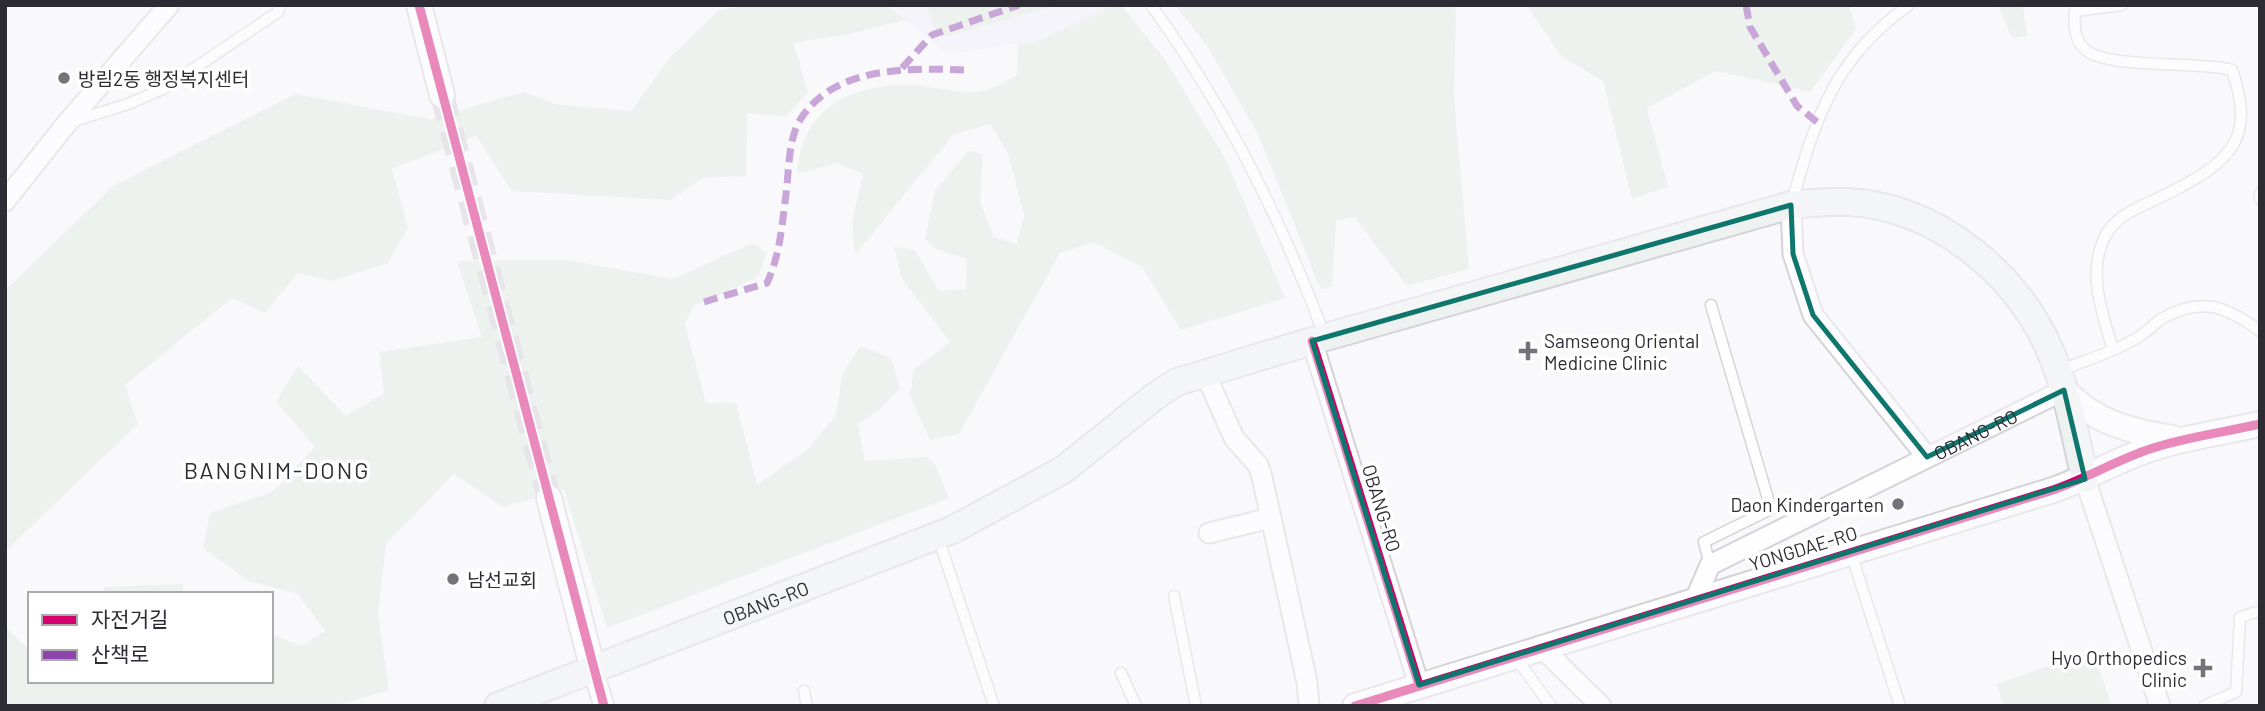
<svg xmlns="http://www.w3.org/2000/svg" width="2265" height="711" viewBox="0 0 2265 711" font-family="Barlow,'Noto Sans KR',sans-serif">
	<rect width="100%" height="100%" fill="#f9f8fb"/>
	<!-- built -->
	<path fill="#f1effb" d="M887,5H1114L1038,41L947,54Z"/>
	<!-- green -->
	<path fill="#deece1" d="M745,5H887L905,20L855,33L794,43L808,92L786,117L747,113L746,176L703,178L671,200L512,191L476,136L392,169L408,228L388,263L332,281L298,273L265,313L232,298L125,385L138,424L5,552V290L113,186L295,94L430,119L523,92L560,105L631,111L670,57L719,10Z
		M927,5H1059L944,37L933,27Z
		M1114,5H1121L1164,58L1225,158L1285,298L1181,330L1142,267L1094,242L1060,253L959,434L930,440L910,396L914,369L950,342L902,279L894,247L915,250L939,291L966,289L967,259L936,249L925,239L935,191L969,150L983,155L980,203L994,237L1017,244L1024,215L1008,153L990,124L953,135L855,255L852,222L863,174L837,163L797,174C801,115 841,88 897,85C925,83 955,95 983,91C994,89 1007,80 1017,75L1018,44L1038,41Z
		M1175,5H1456L1454,96L1469,269L1407,286L1354,217L1336,221L1332,286L1321,290L1257,132L1207,46Z
		M1526,5H1849L1856,29L1810,92L1716,71L1647,108L1668,187L1632,199L1603,81L1562,57Z
		M1998,5H2023L2027,36L2012,38Z
		M753,243L767,253L758,277L694,306L685,324L706,403L736,402L757,485L808,449L836,415L842,375L860,346L891,358L900,388L880,409L858,424L865,461L927,457L936,466L949,498L607,628L564,490L503,507L454,474L386,544L378,614L389,690L335,706H5V626L30,651V681H271V634L302,646L325,631L298,594L249,581L203,548L210,513L272,492L315,447L276,402L298,366L346,416L384,393L379,352L482,337L457,261L566,260L673,279Z
		M183,584V594H103L105,587Z
		M2093,650L2112,706H2003L1997,684Z"/>
	<g fill="none" stroke-linecap="round" stroke-linejoin="round">
		<!-- tertiary-tunnel -->
		<path stroke="#d0cfd3" stroke-width="24" stroke-dasharray="24 12" stroke-linecap="butt" d="M442,95L549,498"/>
		<defs>
			<path id="service" d="M1151,5C1226,108 1281,218 1325,337
				M74,121L128,104L165,88L278,12L281,5
				M2260,193V199
				M1792,202C1816,117 1834,58 1909,5
				M2113,350C2104,318 2090,282 2100,249C2110,214 2138,209 2167,194C2228,163 2257,141 2232,70C2198,61 2112,69 2087,51C2074,42 2074,25 2075,11L2122,5
				M2061,370C2087,360 2116,351 2140,336C2148,331 2154,324 2161,319C2201,296 2226,306 2260,331
				M938,537L994,706
				M1851,553L1900,706
				M1710,565L1704,542L1771,509L1711,305
				M1174,596L1196,706
				M1516,658L1551,706
				M1121,673L1136,706
				M804,691L807,706
				M2204,706L2236,692L2240,617L2260,611"/>
			<g id="minor">
				<path d="M5,201L67,123L169,5"/>
				<path d="M1791,205L1793,254L1813,315L1927,457"/>
				<path d="M1312,341L1419,685"/>
				<path d="M1205,373L1234,438L1258,465L1262,477L1307,682L1309,706"/>
				<path d="M2085,479L2160,706"/>
				<path d="M1209,533L1271,518"/>
				<path id="s1" d="M1695,600L1710,565L2064,390"/>
				<path d="M1540,646L1601,706"/>
				<path d="M593,670L604,706"/>
			</g>
			<path id="tertiary" d="M419,5L442,95
				M2064,390C2094,422 2131,432 2173,438
				M549,498L593,670
				M1355,706L2053,490C2088,478 2118,459 2153,448C2187,437 2225,432 2260,424"/>
			<g id="secondary">
				<path id="s2" d="M498,706L952,530L1063,470L1154,397L1177,382L1312,341L1791,205C1810,203 1830,201 1849,202C1935,207 2013,270 2048,346C2067,387 2075,435 2085,479"/>
			</g>
		</defs>
		<!-- service casing -->
		<use href="#service" stroke="#d4d3d9" stroke-width="13"/>
		<!-- minor casing -->
		<use href="#minor" stroke="#d4d3d9" stroke-width="23"/>
		<!-- tertiary casing -->
		<use href="#tertiary" stroke="#d4d3d9" stroke-width="28"/>
		<!-- secondary casing -->
		<use href="#secondary" stroke="#d4d3d9" stroke-width="30"/>
		<!-- service -->
		<use href="#service" stroke="#fefefe" stroke-width="10"/>
		<!-- minor -->
		<use href="#minor" stroke="#fefefe" stroke-width="19"/>
		<!-- tertiary -->
		<use href="#tertiary" stroke="#fefefe" stroke-width="24"/>
		<!-- secondary -->
		<use href="#secondary" stroke="#edf1ef" stroke-width="26"/>
		<!-- quiet -->
		<path stroke="#8e44ad" stroke-width="7" stroke-dasharray="14 7" stroke-linecap="butt" d="M1746,5L1750,27L1797,106L1817,122
			M902,68L932,35L1019,5
			M704,302L767,283C780,255 782,225 786,194C789,172 788,140 800,120C834,65 911,68 967,70"/>
		<defs>
			<path id="cycleway" d="M419,5L604,706
				M1312,341L1419,685
				M1355,706L2053,490C2088,478 2118,459 2153,448C2187,437 2225,432 2260,424"/>
		</defs>
		<!-- cycleway casing -->
		<use href="#cycleway" stroke="#fff" stroke-width="13"/>
		<!-- cycleway -->
		<use href="#cycleway" stroke="#d6006c" stroke-width="9"/>
	</g>
	<!-- marked area -->
	<path d="M0 0H2265V711H0ZM1791,205L1793,254L1813,315L1927,457L2064,390L2085,479L1419,685L1312,341Z" fill="#f9f8fb" fill-opacity=".55" fill-rule="evenodd"/>
	<path fill="none" stroke="#0f766e" stroke-width="5" stroke-linejoin="round" d="M1791,205L1793,254L1813,315L1927,457L2064,390L2085,479L1419,685L1312,341Z"/>
	<!-- markers -->
	<g fill="#74737a" stroke="#fff" stroke-width="2.5">
		<circle cx="64" cy="78" r="7"/>
		<path d="M1524.5 340.5h7v7h7v7h-7v7h-7v-7h-7v-7h7z"/>
		<circle cx="1898" cy="504" r="7"/>
		<circle cx="453" cy="579" r="7"/>
		<path d="M2199.5 657.5h7v7h7v7h-7v7h-7v-7h-7v-7h7z"/>
	</g>
	<g text-anchor="middle" dominant-baseline="central" stroke-width="7" stroke-linejoin="round" paint-order="stroke">
		<!-- poi labels -->
		<g font-size="19" fill="#2d2b34" stroke="#fff" text-anchor="start">
			<text x="78" y="78">방림2동 행정복지센터</text>
			<text x="1544" y="340">Samseong Oriental<tspan x="1544" dy="22">Medicine Clinic</tspan></text>
			<text x="1884" y="504" text-anchor="end">Daon Kindergarten</text>
			<text x="467" y="579">남선교회</text>
			<text x="2187" y="657" text-anchor="end">Hyo Orthopedics<tspan x="2187" dy="22">Clinic</tspan></text>
		</g>
		<!-- street labels -->
		<g font-size="19" fill="#2d2b34" stroke="#fff">
			<text stroke="none"><textPath href="#s1" startOffset="334">OBANG-RO</textPath></text>
			<text transform="translate(1382 508) rotate(73)">OBANG-RO</text>
			<text transform="translate(1803 548) rotate(-17)">YONGDAE-RO</text>
			<text stroke="none"><textPath href="#s2" startOffset="287">OBANG-RO</textPath></text>
		</g>
		<!-- quarter labels -->
		<g font-size="23" letter-spacing="2" fill="#2d2b34" stroke="#fff">
			<text x="277" y="470">BANGNIM-DONG</text>
		</g>
	</g>
	<!-- border -->
	<rect width="2265" height="711" fill="none" stroke="#2d2b34" stroke-width="14"/>
	<!-- legend -->
	<rect x="28" y="592" width="245" height="91" fill="#ffffff" stroke="#abaaae" stroke-width="2"/>
	<rect x="42" y="615" width="35" height="10" fill="#d6006c" stroke="#abaaae" stroke-width="2"/>
	<text x="91" y="627" font-size="21" fill="#2d2b34">자전거길</text>
	<rect x="42" y="650" width="35" height="10" fill="#8e44ad" stroke="#abaaae" stroke-width="2"/>
	<text x="91" y="662" font-size="21" fill="#2d2b34">산책로</text>
</svg>
